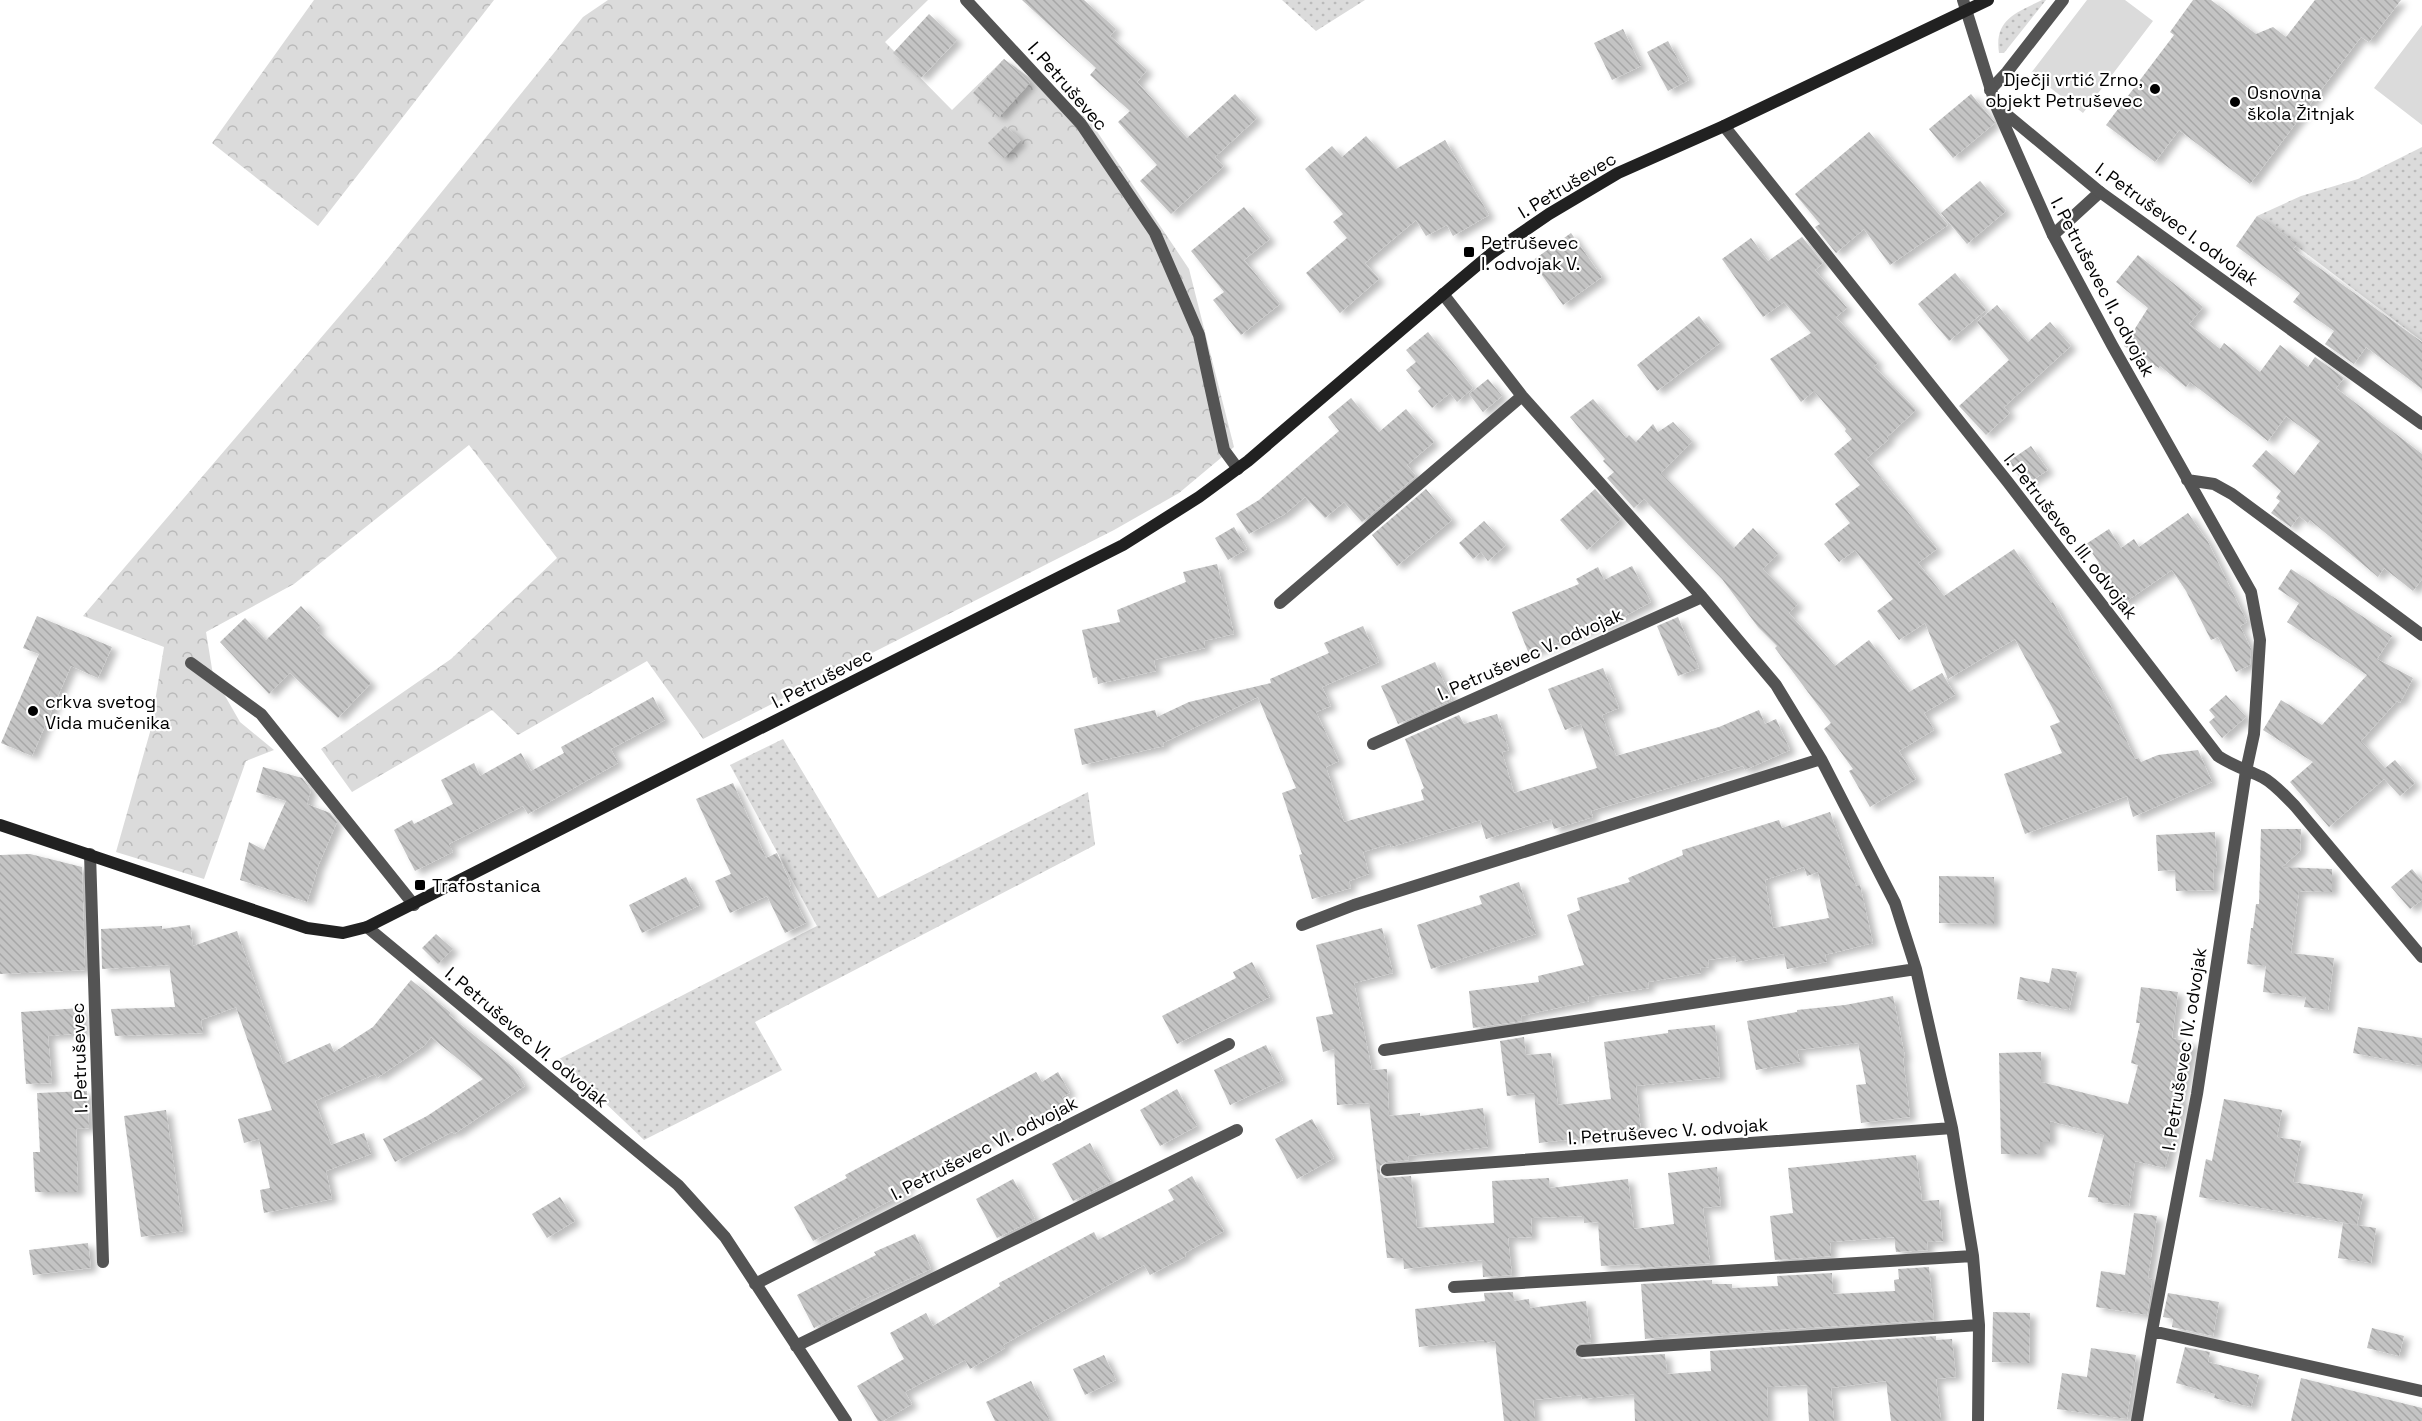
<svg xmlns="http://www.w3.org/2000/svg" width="2422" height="1421" viewBox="0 0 2422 1421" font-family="'Space Grotesk',sans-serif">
	<defs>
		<pattern id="grass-dots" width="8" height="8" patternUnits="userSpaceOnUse" patternTransform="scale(1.5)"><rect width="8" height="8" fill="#dbdbdb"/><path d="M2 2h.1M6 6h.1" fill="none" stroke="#bababa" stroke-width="1.8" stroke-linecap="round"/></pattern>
		<pattern id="forest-crowns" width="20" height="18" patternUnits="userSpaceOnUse" patternTransform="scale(1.5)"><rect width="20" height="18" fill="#dbdbdb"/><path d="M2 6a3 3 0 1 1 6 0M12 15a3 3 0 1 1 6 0" fill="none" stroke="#bababa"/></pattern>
		<pattern id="building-back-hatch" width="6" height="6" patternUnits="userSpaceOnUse" patternTransform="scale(1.5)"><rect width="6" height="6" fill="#c4c4c4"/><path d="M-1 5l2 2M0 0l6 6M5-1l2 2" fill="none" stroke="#a7a7a7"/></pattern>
		<filter id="shadow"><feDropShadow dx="6" dy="4" stdDeviation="3" flood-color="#0004"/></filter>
	</defs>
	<rect width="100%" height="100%" fill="#fff"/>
	<!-- grass -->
	<path fill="url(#grass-dots)" d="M1282,0H1365L1316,31Z
		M2042,0H2046L2004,53H1999C1994,19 2016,13 2042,0Z
		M2422,147V341L2257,216L2301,196L2358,179Z
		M783,739L878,898L1088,792L1095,845L755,1022L782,1070L644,1140L559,1059L817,926L730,765Z"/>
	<!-- forest -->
	<path fill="url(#forest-crowns)" d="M314,0H494L318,226L212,143Z
		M608,0H928L885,42L952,110L1004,59L1090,121L1189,269L1234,447L1179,493L1114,530L703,739L647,661L518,735L492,710L352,792L321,749L451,659L557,558L469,445L294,584L206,632L213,675L240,722L274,750L246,761L204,879L116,852L150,732L164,647L83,616L373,277L583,17Z"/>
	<!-- pitch -->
	<path fill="#dbdbdb" d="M2087,0H2125L2153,21L2083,113L2031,73Z
		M2422,25V125L2374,88Z"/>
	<!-- building -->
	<path fill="url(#building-back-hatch)" fill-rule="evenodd" filter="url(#shadow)" d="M1022,0H1084L1116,29L1110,36L1147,70L1137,82L1187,138L1235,94L1257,118L1215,157L1224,166L1171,214L1140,181L1157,165L1118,122L1130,111L1090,75L1096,68Z
		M2193,0H2211L2256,34L2273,27L2286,37L2315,0H2401L2369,42L2361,37L2250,184L2179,130L2155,162L2106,125L2174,35L2170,32Z
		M929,14L957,40L921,78L893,53Z
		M1623,29L1641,66L1612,80L1594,43Z
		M1668,41L1689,80L1668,91L1647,52Z
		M1004,59L1030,83L999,117L973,93Z
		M1971,94L1995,123L1953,158L1929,129Z
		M1005,126L1021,140L1004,158L988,143Z
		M1869,132L1948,225L1890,265L1864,229L1836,253L1815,227L1820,224L1795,194Z
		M1366,136L1396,169L1445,140L1489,215L1453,236L1447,225L1426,236L1416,220L1365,263L1379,279L1340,313L1306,273L1347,238L1333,222L1343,214L1305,169L1332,146L1342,157Z
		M1980,181L2006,211L1967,244L1941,213Z
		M1244,207L1270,239L1244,260L1280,304L1241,335L1213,300L1224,292L1191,251Z
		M2257,216L2297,244L2293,249L2422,342V389L2366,347L2354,364L2325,344L2334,331L2293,302L2300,293L2236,246Z
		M1571,233L1602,277L1563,305L1532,261Z
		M1802,237L1823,263L1815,270L1847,308L1836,317L1878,363L1874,366L1916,410L1887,437L1889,439L1866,459L1937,549L1918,563L1944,596L2014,549L2051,603L2053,602L2108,700L2135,759L2139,758L2141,762L2158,755L2198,750L2212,782L2133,817L2127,796L2025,834L2004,774L2062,753L2050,726L2060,722L2015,639L1948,679L1925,623L1899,640L1877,611L1893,599L1855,550L1839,562L1824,544L1850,523L1835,504L1860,485L1834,454L1852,439L1845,431L1846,429L1814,391L1801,402L1770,359L1811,333L1784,302L1763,317L1722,259L1751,238L1768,261Z
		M2138,255L2203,307L2189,324L2220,349L2224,343L2260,372L2280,345L2308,367L2315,357L2344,378L2336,388L2422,454V579L2413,591L2384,568L2378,577L2310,520L2308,523L2299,516L2291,527L2271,513L2280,501L2276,498L2281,491L2252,466L2266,450L2294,475L2320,441L2286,416L2268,441L2190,382L2186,387L2160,366L2159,368L2124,346L2148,308L2116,282Z
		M1955,273L1986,310L1949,341L1918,304Z
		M1997,305L2028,342L2050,322L2071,346L2004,407L2010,413L1986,435L1959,406L2009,360L1977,322Z
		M1699,316L1720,343L1657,391L1637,365Z
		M1428,332L1473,388L1457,402L1450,393L1432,408L1418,391L1421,388L1406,370L1416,362L1406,350Z
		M1488,379L1502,396L1483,412L1469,394Z
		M1351,398L1379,432L1406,409L1434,442L1407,465L1416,476L1362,522L1344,502L1325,518L1305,497L1285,514L1249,534L1236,514L1259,500L1339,431L1328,417Z
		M1593,399L1626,438L1629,435L1636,442L1653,424L1658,432L1673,422L1692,442L1661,473L1734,548L1753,528L1778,554L1763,569L1798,604L1789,613L1835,666L1869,640L1909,692L1942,673L1955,695L1924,713L1934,730L1899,751L1916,779L1870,807L1849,771L1853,769L1824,729L1831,723L1775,648L1777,646L1758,627L1722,579L1644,499L1634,508L1607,478L1614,472L1603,461L1605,459L1570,417Z
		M2031,446L2048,470L2025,485L2009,461Z
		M1426,489L1452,520L1397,566L1372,535Z
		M1595,489L1621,519L1587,550L1560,520Z
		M2188,513L2208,542L2247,622L2240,626L2251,649L2250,665L2236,672L2218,637L2211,640L2186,591L2172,570L2121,605L2095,566L2099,563L2086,544L2109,529L2121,548L2134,539L2139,547Z
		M1484,521L1506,545L1488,561L1481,552L1473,559L1459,543Z
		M1234,527L1247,549L1228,560L1215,538Z
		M1217,564L1234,634L1204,641L1205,648L1154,660L1156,671L1098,684L1097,677L1093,678L1082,630L1120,622L1117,610L1186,582L1183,572Z
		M1632,566L1651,602L1603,628L1601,625L1529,654L1512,612L1579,584L1576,579L1598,567L1604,580Z
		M2291,569L2392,636L2377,659L2413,678L2400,703L2397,701L2361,741L2385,768L2395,760L2415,783L2400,796L2384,779L2329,827L2290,782L2313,762L2263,730L2281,700L2322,725L2367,675L2287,622L2299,603L2278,589Z
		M301,606L320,626L316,630L371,683L338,718L290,673L269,694L220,642L245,618L266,640Z
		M37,616L112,647L98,678L71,666L32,756L1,743L39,654L23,648Z
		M1678,617L1699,668L1678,676L1657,626Z
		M1363,626L1379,662L1322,687L1331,706L1316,712L1339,761L1326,767L1344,822L1424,800L1421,790L1424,788L1405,739L1459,715L1464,724L1497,714L1509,750L1502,752L1514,793L1597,768L1581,724L1565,730L1548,689L1603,668L1619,708L1602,715L1616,756L1719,727L1759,710L1765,724L1776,719L1790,750L1745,770L1743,766L1591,811L1593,817L1554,829L1551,819L1486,839L1480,820L1391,847L1390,844L1363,852L1369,874L1349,881L1351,888L1312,899L1299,855L1302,854L1282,793L1296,788L1258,697L1163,743L1164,746L1082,765L1074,729L1155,710L1157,717L1189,702L1271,683L1270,679L1329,653L1324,643Z
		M1435,662L1452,700L1398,724L1381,686Z
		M2226,695L2246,717L2222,738L2209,722L2215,717L2209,710Z
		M653,697L665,720L611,749L618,763L528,814L523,806L449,844L453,852L415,871L394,830L412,820L414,824L453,804L441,780L474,763L480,776L521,753L531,771L564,753L561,747Z
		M263,767L302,778L311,790L307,804L330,813L337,822L316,871H317L307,902L240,880L249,842L264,850L286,801L256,792Z
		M733,783L766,858L777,853L791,885L789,886L806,923L785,933L767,896L730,913L715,881L731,874L696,799Z
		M1830,812L1856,886L1860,885L1873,943L1825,955L1827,962L1787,969L1784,954L1736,962L1735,956L1708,960L1709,967L1700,968L1701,973L1648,982L1649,988L1588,997L1589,1001L1521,1016L1522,1021L1473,1028L1469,991L1539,982L1538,976L1584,965L1567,915L1580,910L1577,898L1630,882L1628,878L1683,855L1682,850L1779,820L1782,828ZM1804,867L1807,876L1818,872L1829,918L1773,928L1765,880Z
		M2261,829H2301L2300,851L2282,867L2332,869V892L2299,891L2291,953L2334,958L2328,1010L2304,1007L2306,997L2263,992L2266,966L2247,964L2251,928H2253L2256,904H2259Z
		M2215,832L2217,869H2213L2214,890L2176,891L2175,870L2158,871L2156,835Z
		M30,854L82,867L85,970L0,974V855Z
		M2412,869L2422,881V900L2410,909L2391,887Z
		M1939,876L1994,877V924L1939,923Z
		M686,877L700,905L642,933L629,905Z
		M1519,882L1536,934L1431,969L1417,925L1482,904L1479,896Z
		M190,925L193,946L237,931L283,1064L330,1043L334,1052L373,1027L411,980L451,1013L449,1015L513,1067L525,1086L454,1134L452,1132L395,1162L383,1139L427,1116L483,1079L431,1037L424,1046L377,1078L375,1074L315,1101L331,1145L364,1133L371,1154L326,1171L332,1199L264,1213L260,1190L270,1188L259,1139L244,1143L238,1119L272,1110L236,1007L201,1020L203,1033L115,1036L111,1009L175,1007L169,965L102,969L101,929L162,926V929Z
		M1382,928L1393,973L1354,983L1372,1070L1387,1069L1389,1116L1420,1113V1116L1483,1108L1488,1147L1408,1156L1409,1160L1386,1162L1380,1166V1174L1384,1178L1411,1176L1417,1228L1494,1223L1492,1181L1549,1178L1550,1188L1628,1179L1634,1229L1674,1224L1668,1173L1717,1167L1721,1206L1703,1208L1710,1263L1640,1268V1264L1601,1266L1598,1222L1584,1223L1583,1216L1531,1218L1532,1237L1508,1238L1512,1275L1483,1277L1482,1260L1404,1269L1403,1258H1387L1369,1103L1337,1105L1334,1049L1323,1052L1316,1017L1333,1014L1316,945Z
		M436,934L453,949L438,964L422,948Z
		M1252,962L1270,997L1177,1044L1162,1016L1236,978L1233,972Z
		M2052,968L2077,972L2069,1010L2017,999L2020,977L2049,983Z
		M2141,987L2178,992L2172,1038L2193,1043L2180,1100H2183L2165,1168L2135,1161L2129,1206L2098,1202V1198L2088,1197L2104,1135L2050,1121V1142H2040V1154H2001L1999,1053L2041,1052V1082L2128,1104L2138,1065L2131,1063L2140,1023H2136Z
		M1893,996L1905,1057L1903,1058L1910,1117L1861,1123L1856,1085L1866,1084L1858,1043L1797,1050L1800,1062L1756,1070L1747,1021L1797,1012V1010L1845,1005Z
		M81,1008L83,1033L48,1036L52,1083L26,1084L21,1012Z
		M1715,1025L1720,1077L1636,1086L1641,1132L1539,1143L1534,1093L1507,1096L1500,1041L1524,1037L1526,1055L1551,1053L1558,1105L1611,1099L1604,1042L1668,1033V1030Z
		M2358,1027L2422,1038V1066L2353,1053Z
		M1266,1045L1283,1080L1230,1105L1214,1070Z
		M1036,1072L1042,1082L1058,1072L1070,1093L1062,1097L1066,1105L1040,1119L1038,1115L904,1187L907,1192L813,1241L794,1207L847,1178L845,1175Z
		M1177,1089L1197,1126L1160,1146L1140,1110Z
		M87,1091L89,1128L76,1129L78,1192H35L33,1152H40L37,1093Z
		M2224,1099L2282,1110L2277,1137L2301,1141L2293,1182L2363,1194L2357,1225L2199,1197L2206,1159L2212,1161Z
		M166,1110L183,1231L141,1237L124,1116Z
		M1312,1119L1334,1158L1297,1179L1275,1139Z
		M1090,1143L1111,1182L1073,1201L1052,1164Z
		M1916,1155L1922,1201L1939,1200L1943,1241L1927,1242L1928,1250L1896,1252L1894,1237L1830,1242L1831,1256L1775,1260L1770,1216L1793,1213L1788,1168Z
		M1192,1176L1224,1231L1185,1253L1186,1256L1150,1275L1144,1265L1003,1345L1005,1348L970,1369L965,1360L905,1392L912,1404L883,1421H878L857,1386L904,1359L890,1333L926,1313L933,1326L1000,1286L999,1283L1094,1232L1098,1240L1174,1200L1168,1190Z
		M1013,1179L1035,1219L997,1238L976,1199Z
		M560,1197L575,1221L547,1238L532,1214Z
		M2134,1213L2157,1216L2148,1278L2152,1279L2151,1290L2147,1315L2096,1307L2101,1271L2125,1275Z
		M2343,1223L2376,1228L2371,1263L2338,1258Z
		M915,1234L931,1269L860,1301L861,1303L814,1328L797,1295L876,1255L874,1252Z
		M88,1243L91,1268L33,1275L29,1250Z
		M1929,1267L1934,1320L1709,1334V1332L1663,1335V1337L1645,1339L1641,1284L1712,1280V1284H1732V1288L1778,1286L1777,1276L1832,1273L1833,1294L1895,1291L1894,1280L1899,1279L1898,1269Z
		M1513,1292L1514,1301L1529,1299L1530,1308L1586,1301L1591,1342L1578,1344L1574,1351L1576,1356L1582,1359L1665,1354L1667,1374L1711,1371L1710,1351L1936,1336V1340L1952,1339L1956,1377L1936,1379L1941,1421H1891L1886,1381L1831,1388L1834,1421H1809L1807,1385L1767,1387L1768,1421H1635L1634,1394L1582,1399L1581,1395L1533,1400L1535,1421H1504L1495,1341L1484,1343V1340L1419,1347L1415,1309L1485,1301L1484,1293Z
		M2168,1293L2219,1302L2213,1336L2172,1327L2173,1319L2163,1317Z
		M1993,1312L2030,1313L2029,1363L1992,1362Z
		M2372,1328L2404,1336L2399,1356L2367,1348Z
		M2185,1347L2210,1352L2208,1362L2259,1375L2251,1407L2214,1398L2215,1394L2176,1383Z
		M2091,1348L2136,1355L2127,1419L2057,1409L2062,1373L2087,1377Z
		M1104,1355L1116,1380L1085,1395L1073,1369Z
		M2301,1378L2422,1408V1421H2291Z
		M1031,1381L1050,1421H995L986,1402Z"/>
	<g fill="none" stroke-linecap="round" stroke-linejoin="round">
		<!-- lane -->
		<path stroke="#545454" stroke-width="12" d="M1990,90L2007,72L2063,0
			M2053,235L2100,192"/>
		<!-- street -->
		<path stroke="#545454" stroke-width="12" d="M966,0L1081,124L1155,233L1199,335L1224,450L1238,469
			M1963,0L1996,106L2053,235L2112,345L2251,592L2260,640L2254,734L2246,771L2197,1094L2152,1331L2137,1421
			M2000,109L2100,192L2422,424
			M1724,126L2007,481L2218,756C2233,766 2247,770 2262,777C2275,784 2285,796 2295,806L2422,957
			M1443,294L1522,396L1702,597L1776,685L1821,759L1895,903L1916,969L1952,1128L1973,1256L1979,1325L1978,1421
			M2187,480L2214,484L2232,494L2422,635
			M1280,603L1522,396
			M191,663L261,714L414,905
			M1373,744L1702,597
			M90,854L103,1262
			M1302,925L1354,905L1821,759
			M367,927L678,1185L725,1237L846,1421
			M1384,1050L1916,969
			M1387,1170L1952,1128
			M755,1284L1229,1044
			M1454,1287L1973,1256
			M2152,1331L2421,1391
			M796,1346L1237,1130
			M1582,1351L1979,1325"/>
		<!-- secondary -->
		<path stroke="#212121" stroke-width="12" d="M0,825L307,928L343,933L367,927L1123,545L1199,497L1248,461L1461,279L1492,253L1549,214L1618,173L1724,126L1988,0"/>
	</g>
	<!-- markers -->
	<g fill="#000" stroke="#fff" stroke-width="2">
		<circle cx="2155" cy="89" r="6"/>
		<circle cx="2235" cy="102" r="6"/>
		<rect x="1463" y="246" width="12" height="12" rx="3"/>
		<circle cx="33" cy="711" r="6"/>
		<rect x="414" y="879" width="12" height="12" rx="3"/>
	</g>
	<g text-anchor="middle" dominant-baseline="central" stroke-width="4.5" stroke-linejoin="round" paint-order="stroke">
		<!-- poi labels -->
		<g font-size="18" fill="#000" stroke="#fff" text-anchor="start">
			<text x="2143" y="79" text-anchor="end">Dječji vrtić Zrno,<tspan x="2143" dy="21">objekt Petruševec</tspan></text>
			<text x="2247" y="92">Osnovna<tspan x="2247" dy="21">škola Žitnjak</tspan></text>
			<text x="1481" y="242">Petruševec<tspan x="1481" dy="21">I. odvojak V.</tspan></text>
			<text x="45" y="701">crkva svetog<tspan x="45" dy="21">Vida mučenika</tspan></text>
			<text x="432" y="885">Trafostanica</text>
		</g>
		<!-- street labels -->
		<g font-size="18" fill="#000" stroke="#fff">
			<text transform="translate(1068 86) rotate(49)">I. Petruševec</text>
			<text transform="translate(1567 185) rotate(-31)">I. Petruševec</text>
			<text transform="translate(2177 224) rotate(36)">I. Petruševec I. odvojak</text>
			<text transform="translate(2103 287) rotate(62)">I. Petruševec II. odvojak</text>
			<text transform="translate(2071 536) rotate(52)">I. Petruševec III. odvojak</text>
			<text transform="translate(1530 654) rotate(-24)">I. Petruševec V. odvojak</text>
			<text transform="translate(822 678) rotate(-27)">I. Petruševec</text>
			<text transform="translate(527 1037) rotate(40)">I. Petruševec VI. odvojak</text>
			<text transform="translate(2184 1049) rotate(-81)">I. Petruševec IV. odvojak</text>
			<text transform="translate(79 1058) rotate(-92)">I. Petruševec</text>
			<text transform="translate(1668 1131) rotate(-4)">I. Petruševec V. odvojak</text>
			<text transform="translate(984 1148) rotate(-27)">I. Petruševec VI. odvojak</text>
		</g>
	</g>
</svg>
